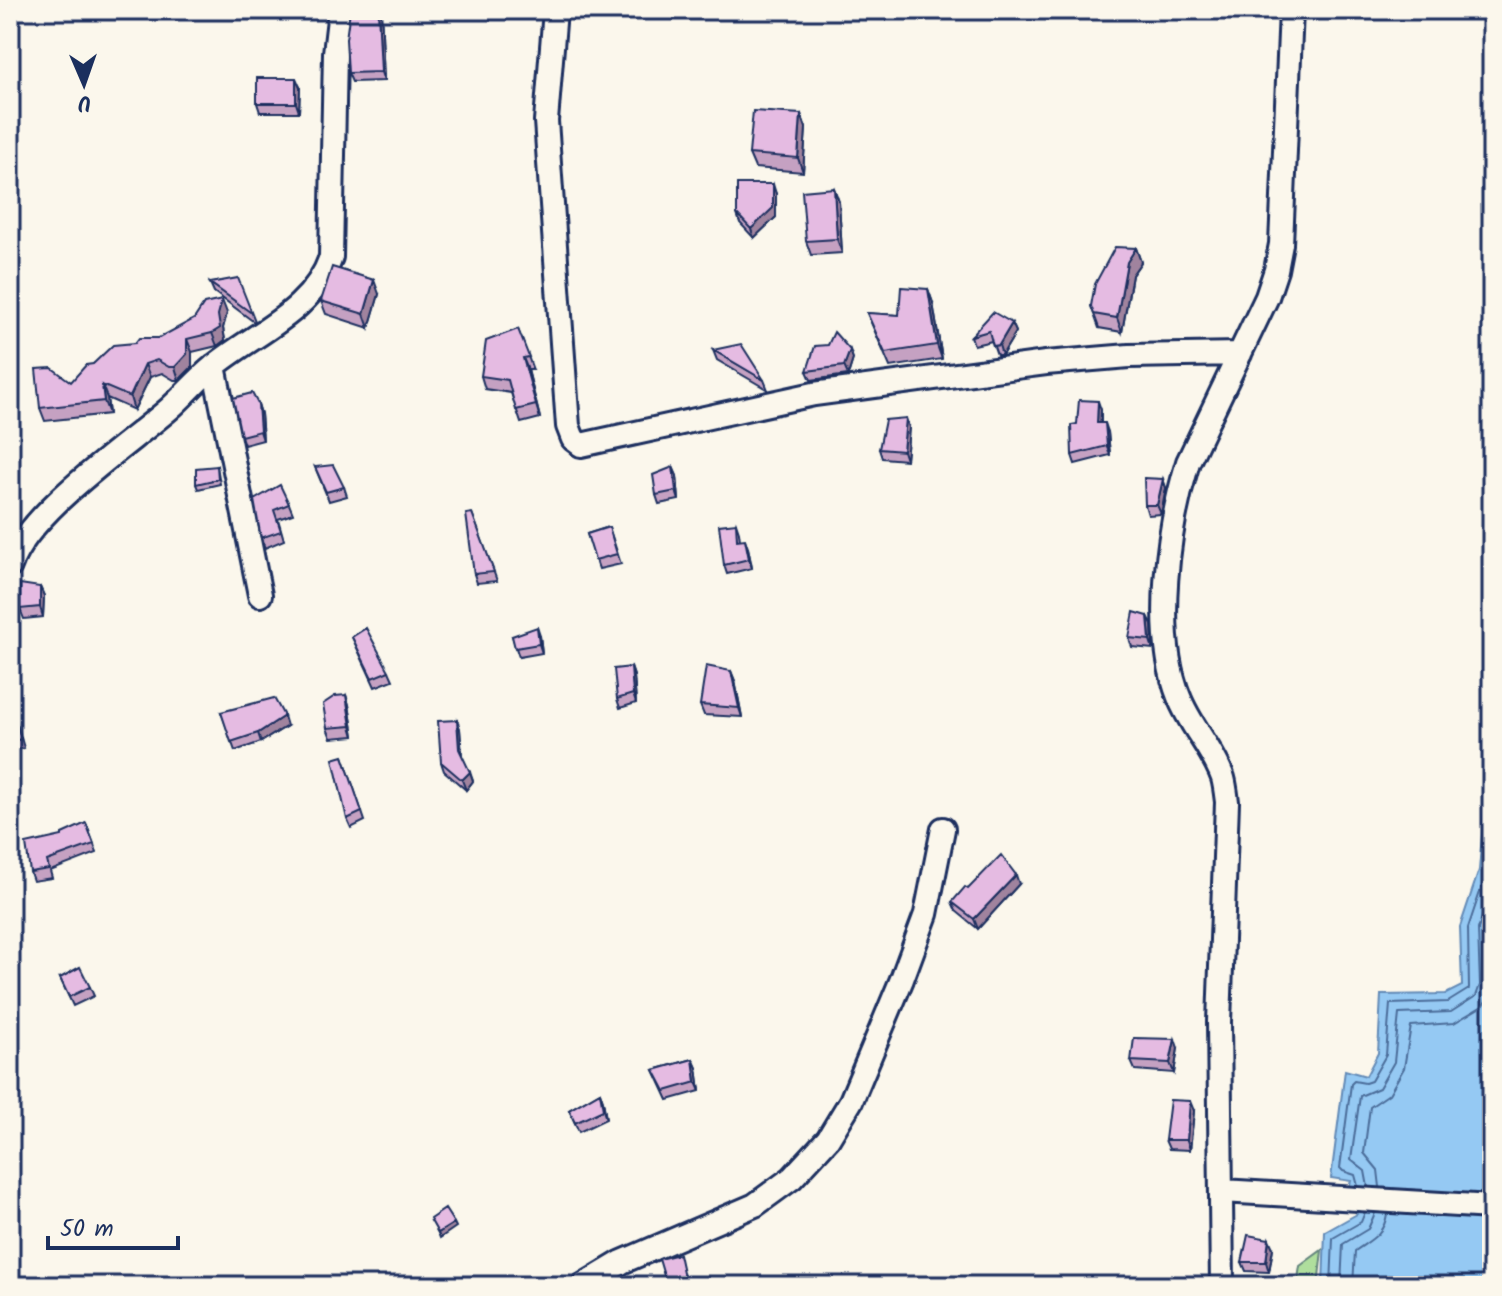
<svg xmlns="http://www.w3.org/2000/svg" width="1502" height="1296" viewBox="0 0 1502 1296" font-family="Kalam,sans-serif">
	<rect width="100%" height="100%" fill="#fbf7ec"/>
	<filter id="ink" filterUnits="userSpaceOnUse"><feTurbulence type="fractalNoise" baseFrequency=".0125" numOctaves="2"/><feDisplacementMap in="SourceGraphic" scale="16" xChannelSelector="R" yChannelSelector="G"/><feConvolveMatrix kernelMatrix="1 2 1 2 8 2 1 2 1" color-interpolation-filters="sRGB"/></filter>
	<g filter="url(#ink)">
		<!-- green -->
		<path fill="#afde9d" stroke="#65867e" stroke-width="2" d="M1322,1250L1318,1286H1297L1300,1266Z"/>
		<!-- water -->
		<path fill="#95c9f3" stroke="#648bb7" stroke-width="2" d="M1492,771V1286H1323L1325,1232L1357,1214L1345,1198L1351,1181L1331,1178L1345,1070L1366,1076L1378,1053L1381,995L1446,994L1462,986L1460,927L1479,870L1484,811Z"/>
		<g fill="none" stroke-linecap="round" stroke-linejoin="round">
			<!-- shore -->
			<path stroke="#4c6d9a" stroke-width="2" d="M1358,1186L1355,1175L1343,1171L1340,1168L1351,1084L1354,1081L1365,1083L1371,1081L1386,1055L1390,1004L1448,1002L1469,989L1468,928L1487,871L1492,813
				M1368,1187L1365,1171L1351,1160L1360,1096L1379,1088L1394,1062L1399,1014L1451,1012L1476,996L1480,985L1478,929L1492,887
				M1380,1187L1378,1170L1364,1153L1370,1107L1389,1094L1404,1068L1411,1026L1454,1023L1484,1005L1492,988L1490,932L1492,924
				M1331,1286L1333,1238L1361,1222L1365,1212
				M1341,1286L1343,1244L1368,1229L1375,1213
				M1353,1286L1355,1251C1370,1240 1384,1235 1387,1214"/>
			<defs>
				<path id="street" d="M555,10L546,121L568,426L573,439L581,445L814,394L1046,363L1129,356L1240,354
					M214,366L260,595
					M10,566C28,512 125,447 169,409C184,396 197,380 213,367C255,332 312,313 331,257L335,53L340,10
					M1222,1191L1492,1207
					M582,1286L622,1262L755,1205L792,1178L828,1139L851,1101L902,979L926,914L943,829
					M1222,1286L1219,1022L1227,802C1226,794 1225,785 1223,778C1213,749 1190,726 1179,697C1153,633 1168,527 1188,462L1267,297L1276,270L1281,244L1291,10"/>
			</defs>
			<!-- street casing -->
			<use href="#street" stroke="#1b2f5e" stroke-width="28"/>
			<!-- street -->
			<use href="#street" stroke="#fbf7ec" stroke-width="22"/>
		</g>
		<!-- wall -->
		<path fill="#c5a1c2" stroke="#1b2f5e" stroke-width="2" d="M381,10L384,81L352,82L348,73Z
			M300,87L299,112H260L257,103Z
			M801,114L806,128L803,172L755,168L749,154Z
			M834,188L839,202L842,253L811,255L806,241Z
			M776,194V217L754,238L740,223L737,214Z
			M1136,248L1141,262L1132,275L1122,332L1099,328L1091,306Z
			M210,283L251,311L255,321L254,322L214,292Z
			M928,289L933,303L942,359L890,367L867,313L899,315Z
			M379,294L369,328L326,314L321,301Z
			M227,313L223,328L225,340L217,346L192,352V367L179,380H174L162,373L150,377L134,410L107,398L109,414L45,421L40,408L93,364L135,343L159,338Z
			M1012,323L1016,332L1002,355H997L992,341L974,345L971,336Z
			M518,329L533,370H528L540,418L521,423L511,393L485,389L481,376Z
			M713,350L764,380L768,390L717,360Z
			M850,350L853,359L848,375L811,380L807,371Z
			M258,404L261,414L263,440L244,445L241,436Z
			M1101,410V423L1108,432L1110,455L1075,464L1072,455L1077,424Z
			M909,427L906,460L882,458L879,449Z
			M217,466L220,484L198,489L196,484Z
			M315,467L344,487L347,496L329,501Z
			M673,467L677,476L679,500L659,504L656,495Z
			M1163,479L1166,488L1161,514L1148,515L1145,505Z
			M254,500L289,504L293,514L278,519L284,540L265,548L261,538Z
			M472,513L497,581L477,583L474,574Z
			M736,523L739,532L740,540L748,548L752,568L727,574L724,565Z
			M609,527L621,564L599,569L587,534Z
			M40,587L44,596L43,617L24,619L20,609Z
			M1148,616L1152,625L1153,649L1132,647L1129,638Z
			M512,636H540L542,653L519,657Z
			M352,637L389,671L393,680L375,687Z
			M631,667L634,676L636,703L620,708L617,699Z
			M731,671L735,681L742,717L704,715L700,705Z
			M346,695L349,705L354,736L331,738L327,728Z
			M10,700L24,748L10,752Z
			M221,712L287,726L261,742L235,751Z
			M457,720L460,729L462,756L473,781L466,790L444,771L441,762Z
			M343,756L365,821L351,828L347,819Z
			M86,823L97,853L50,871L52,878L33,881L30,872L62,836Z
			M1019,884L978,929L956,911L952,902L968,889Z
			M60,978L90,987L94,996L73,1006Z
			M1178,1048L1174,1073L1135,1070L1131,1061Z
			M693,1059L697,1068L700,1091L668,1100L654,1070Z
			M600,1092L603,1101L606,1119L579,1132L569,1110Z
			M1194,1111L1190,1150L1169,1149L1165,1140Z
			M1273,1248L1269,1272L1246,1271L1242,1262Z"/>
		<!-- shaded-wall -->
		<path fill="#a0839e" stroke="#1b2f5e" stroke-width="2" d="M378,10H381L384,81L381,72Z
			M296,78L300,87L299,112L296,103Z
			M801,114L806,128L803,172L798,158Z
			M773,184L776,194V217L754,238L751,229Z
			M834,188L839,202L842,253L837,239Z
			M1136,248L1141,262L1132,275L1122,332L1117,318L1127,262Z
			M374,280L379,294L369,328L364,314Z
			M928,289L933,303L942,359L937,345Z
			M222,300L227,313L223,328L225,340L217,346L212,333Z
			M1012,323L1016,332L1002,355L999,345Z
			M187,339L192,352V367L179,380L175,367Z
			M850,350L853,359L848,375L844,366Z
			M523,358L528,370L540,418L536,405Z
			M145,364L150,377L134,410L130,397Z
			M102,385L107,398L109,414L104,401Z
			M1098,401L1101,410L1100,432L1097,423Z
			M258,404L261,414L263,440L260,431Z
			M906,418L909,427L906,460L903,451Z
			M1105,423L1108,432L1110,455L1107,446Z
			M673,467L677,476L679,500L676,491Z
			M1163,479L1166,488L1161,514L1157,505Z
			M745,539L748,548L752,568L749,559Z
			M40,587L44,596L43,617L40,607Z
			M1148,616L1152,625L1153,649L1150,640Z
			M537,627L540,636L542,653L539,644Z
			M631,667L634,676L636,703L633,694Z
			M731,671L735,681L742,717L739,708Z
			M346,695L349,705L354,736L351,726Z
			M284,716L287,726L261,742L258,733Z
			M457,720L460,729L462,758L459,749Z
			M470,772L473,781L466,790L462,780Z
			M1016,875L1019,884L978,929L974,919Z
			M1175,1039L1178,1048L1174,1073L1170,1063Z
			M693,1059L697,1068L700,1091L696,1082Z
			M600,1092L603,1101L606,1119L603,1110Z
			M1190,1101L1194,1111L1190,1150L1187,1140Z
			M454,1223L456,1227L440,1238L438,1233Z
			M1269,1239L1273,1248L1269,1272L1266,1262Z"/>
		<!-- building -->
		<path fill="#e5bbe2" stroke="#1b2f5e" stroke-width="2" d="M350,10H378L381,72L348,73L346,39Z
			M257,78H296V103H257Z
			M753,111L801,114L798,158L749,154Z
			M737,184H773V208L751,229L737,214Z
			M834,188L837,239L806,241L802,191Z
			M1115,247L1136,248L1127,262L1117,318L1094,314L1091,306L1095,284Z
			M332,267L374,280L364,314L321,301Z
			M238,278L251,311L250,312L210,283Z
			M901,287L928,289L937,345L885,353L867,313L899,315Z
			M222,300L218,315L220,328L212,333L187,339V354L175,367H169L157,360L145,364L130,397L102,385L104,401L40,408L36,369L52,368L71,382L86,365L93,364L113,345L135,343L139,338H159L194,319L204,304Z
			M993,312L1012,323L999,345L993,346L989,331L971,336Z
			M518,329L529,357L523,358L536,405L516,410L508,380L481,376L486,341Z
			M834,332L850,350L844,366L807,371L815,346L828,345Z
			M741,344L764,380L713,350Z
			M252,393L258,404L260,431L241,436L233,398Z
			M1079,400L1098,401L1097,423H1105L1107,446L1072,455L1071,425L1077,424Z
			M906,418L903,451L879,449L885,420Z
			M333,465L344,487L326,492L315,467Z
			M217,466L218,479L196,484V468Z
			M673,467L676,491L656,495L653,475Z
			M1144,478L1163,479L1157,505H1145Z
			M280,485L289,504L274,510L281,531L261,538L254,500Z
			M472,513L494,572L474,574L466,514Z
			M736,523L737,540L745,539L749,559L724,565L719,525Z
			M609,527L617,554L595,560L587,534Z
			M20,584L40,587V607L20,609Z
			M1134,612L1148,616L1150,640L1129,638Z
			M537,627L539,644L515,648L512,636Z
			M366,628L389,671L372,678L352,637Z
			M706,666L731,671L739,708L700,705Z
			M631,667L633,694L617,699L614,669Z
			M346,695L351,726L327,728L323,704L335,696Z
			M274,698L284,716L258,733L231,742L221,712Z
			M10,700L21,739L10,742Z
			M457,720L459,749L470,772L462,780L441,762L438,721Z
			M343,756L362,812L347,819L333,759Z
			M86,823L94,844L47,861L49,869L30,872L26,844L62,836V834Z
			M1001,855L1016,875L974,919L952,902L965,887L968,889Z
			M80,967L90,987L69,997L60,978Z
			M1134,1038L1175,1039L1170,1063L1131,1061Z
			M693,1059L696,1082L665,1091L654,1070Z
			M600,1092L603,1110L575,1123L569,1110Z
			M1170,1100L1190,1101L1187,1140H1165Z
			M445,1209L454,1223L438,1233L430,1219Z
			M1248,1235L1269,1239L1266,1262H1242Z
			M679,1254L686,1286H667L659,1259Z"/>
	</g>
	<!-- margin -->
	<rect width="1502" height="1296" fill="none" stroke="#fbf7ec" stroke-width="40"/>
	<rect x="20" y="20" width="1462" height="1256" fill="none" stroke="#1b2f5e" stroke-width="3" filter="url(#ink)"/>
	<!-- north arrow -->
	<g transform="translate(84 84) rotate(178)" stroke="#fbf7ec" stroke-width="6" paint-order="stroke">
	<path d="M0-6L14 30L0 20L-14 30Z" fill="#1b2f5e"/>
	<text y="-12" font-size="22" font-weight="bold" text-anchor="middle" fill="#1b2f5e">U</text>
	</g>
	<!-- scale -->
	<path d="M48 1236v12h130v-12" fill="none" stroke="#1b2f5e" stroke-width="4"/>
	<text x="60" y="1236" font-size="24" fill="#1b2f5e" stroke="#fbf7ec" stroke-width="6" paint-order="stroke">50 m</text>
</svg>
